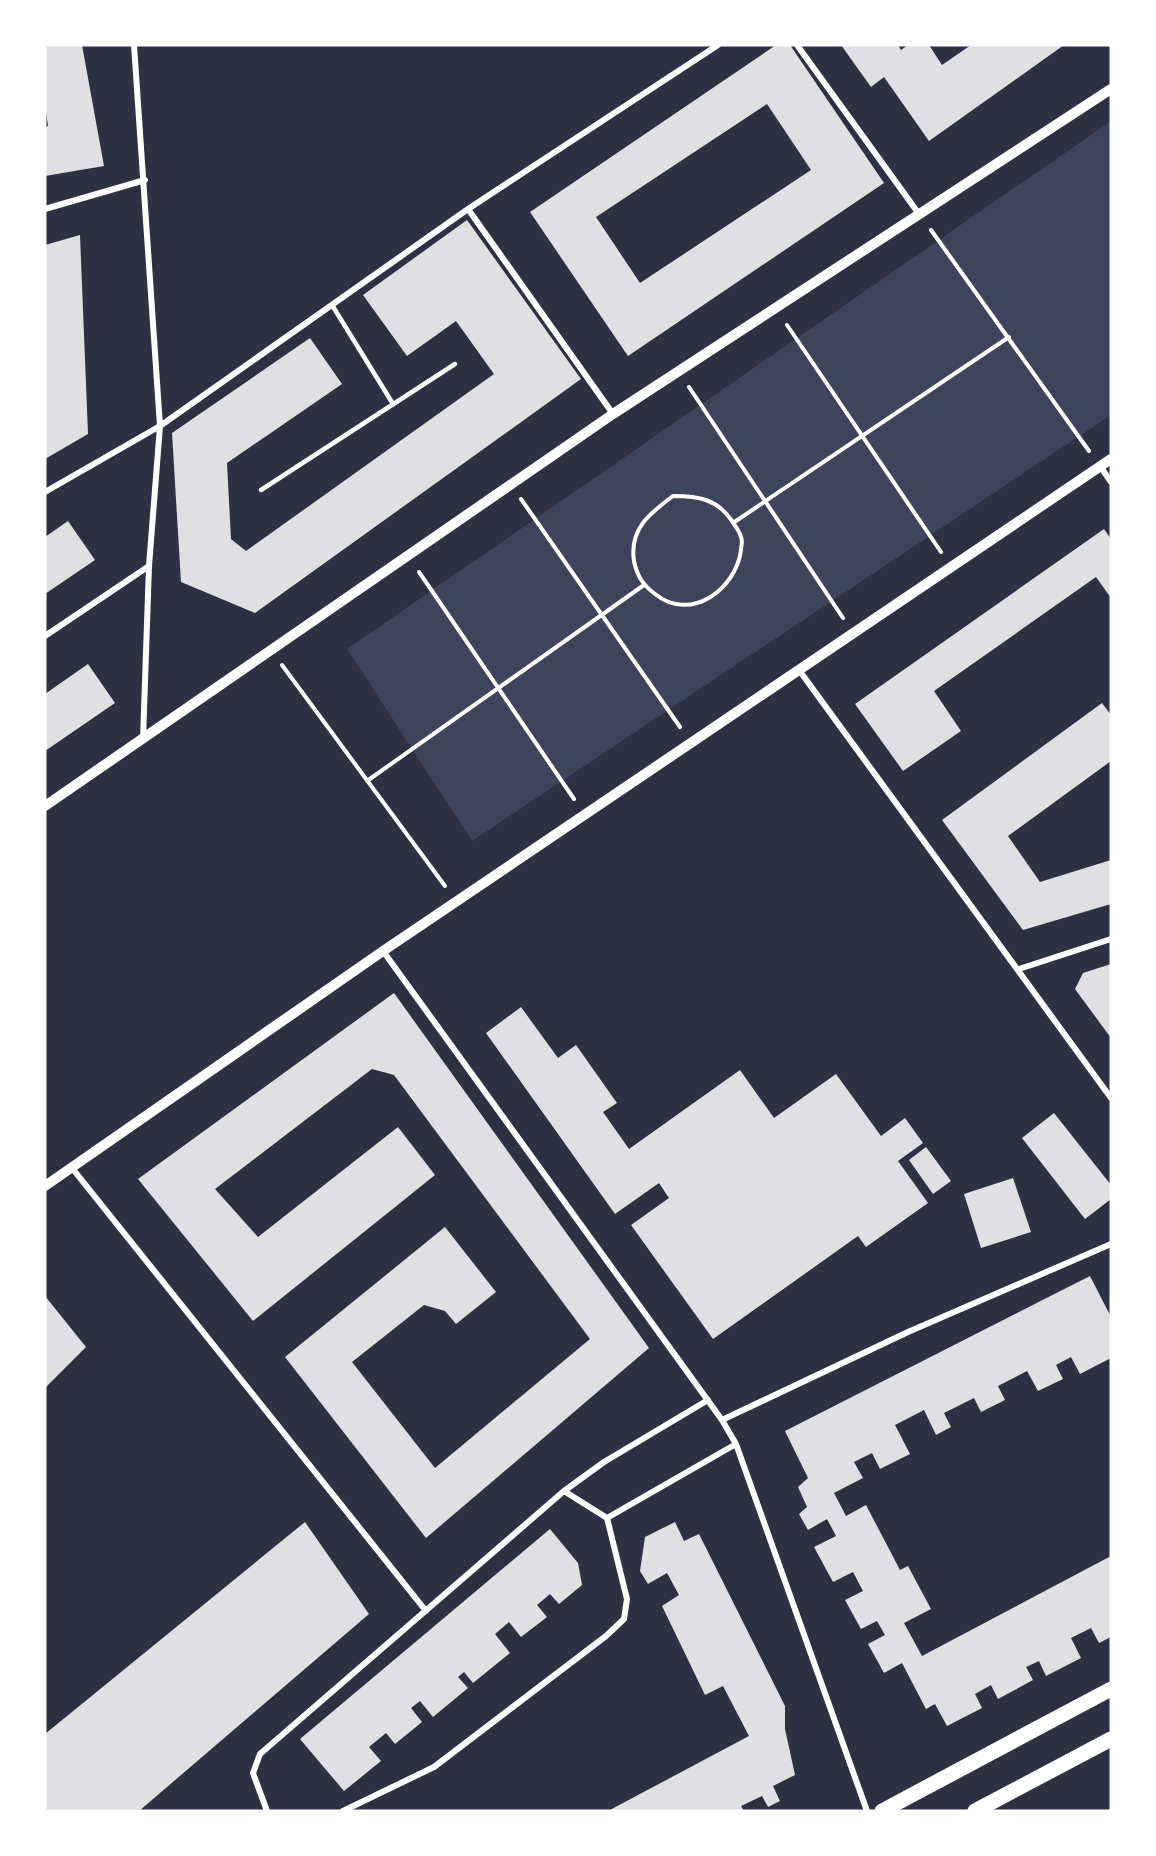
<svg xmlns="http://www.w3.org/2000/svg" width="1156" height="1856" viewBox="0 0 1156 1856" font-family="'IBM Plex Serif',serif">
	<rect width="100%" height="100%" fill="#2d3142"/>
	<!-- green -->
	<path fill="#3c4559" d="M1111,121V415L472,841L347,649Z"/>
	<!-- building -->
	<path fill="#e0e0e3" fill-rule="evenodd" d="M45,45H82L104,166L45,176V127L48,126L45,104Z
		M776,45H790L884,183L628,356L530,212ZM767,104L811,170L640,283L596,217Z
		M841,45H898L901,50L908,45H929L942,65L971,45H1064L929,141L884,77L871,87Z
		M467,220L581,379L255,613L181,582L172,433L310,338L342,384L227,463L231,539L246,551L494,374L456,321L407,356L363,295Z
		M80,235L88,434L45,459V245Z
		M68,521L95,560L45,594V537Z
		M1104,529L1111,539V598L1096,577L934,691L961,731L903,771L855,704Z
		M88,664L115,703L45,751V694Z
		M1102,703L1111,715V761L1008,836L1040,882L1111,860V904L1023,930L942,820Z
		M1111,964V1038L1075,989L1083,973Z
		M394,993L649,1348L426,1538L285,1357L445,1227L496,1292L456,1324L445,1311L424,1305L352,1362L435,1468L590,1339L394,1075L372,1069L215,1189L258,1237L398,1127L435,1175L253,1321L138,1179Z
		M521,1007L558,1058L576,1045L617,1103L603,1112L629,1149L740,1070L774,1118L836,1074L881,1136L905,1118L923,1143L898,1161L928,1203L866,1247L858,1236L713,1339L631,1225L669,1198L659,1183L615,1214L486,1033Z
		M1054,1113L1111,1185V1199L1085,1219L1022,1138Z
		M926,1147L951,1181L933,1194L909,1160Z
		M1013,1178L1031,1232L981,1248L964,1194Z
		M1090,1276L1111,1317V1358L1080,1374L1071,1357L1056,1365L1063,1379L1038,1391L1027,1371L998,1386L1005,1400L981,1412L974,1398L944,1413L951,1427L936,1435L924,1410L895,1425L910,1454L880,1469L872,1453L854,1462L863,1478L834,1493L846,1516L866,1505L900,1570L908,1566L931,1609L904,1623L922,1656L1111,1556V1637L1099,1643L1091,1628L1071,1638L1081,1658L1046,1676L1039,1661L1026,1667L1033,1680L998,1699L991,1685L975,1694L982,1708L947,1726L935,1704L926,1709L902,1663L884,1673L868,1644L885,1635L877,1621L861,1629L845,1600L863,1591L853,1572L833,1582L814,1547L836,1536L827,1519L808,1530L799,1514L807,1507L798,1487L808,1478L785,1431Z
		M45,1296L86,1347L45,1388Z
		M305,1522L369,1614L139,1811H45V1734Z
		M675,1522L684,1541L699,1534L785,1706V1729L795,1775L773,1786L780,1801L768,1807L762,1796L741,1806L744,1811H608L749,1736L723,1686L705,1695L662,1606L679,1595L667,1573L648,1584L640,1571L645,1537Z
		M550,1529L578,1563L582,1585L559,1604L550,1594L537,1605L547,1617L521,1637L509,1622L495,1634L510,1653L473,1683L464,1672L458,1677L468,1688L433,1717L420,1701L411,1708L422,1722L395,1744L386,1733L369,1747L381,1761L344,1791L300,1739Z"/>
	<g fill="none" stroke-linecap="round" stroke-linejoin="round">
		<!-- path -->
		<path stroke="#fff" stroke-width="4" d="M931,230L1089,451
			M787,325L941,552
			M689,387L843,618
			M673,496C699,496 717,499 732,521C735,526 740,532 741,537C743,541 741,546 741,550C736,589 691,623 655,594C643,585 637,576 634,561C629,529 650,513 673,496Z
			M521,499L680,727
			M733,523L1009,337
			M419,572L574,799
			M282,665L445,886
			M367,781L644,585"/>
		<!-- service -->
		<path stroke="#fff" stroke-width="4.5" d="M332,305L393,404
			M261,490L455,364"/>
		<!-- minor -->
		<path stroke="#fff" stroke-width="6" d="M134,45L160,426L149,566L143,739
			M797,45L919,214
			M45,209L145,180
			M468,209L613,414
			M1100,466L1111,482
			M45,492L160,426L468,209L718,45
			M45,636L149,566
			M799,670L1111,1098
			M1019,969L1111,939
			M72,1168L426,1611
			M722,1420L908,1332L1111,1244
			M736,1444L867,1811
			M564,1491L604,1462L708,1400
			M267,1811L253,1773L260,1754L564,1491L607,1518
			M343,1811L434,1767L606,1636L624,1619L627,1599L607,1518L736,1444L722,1420L383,951"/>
		<!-- tertiary -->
		<path stroke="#fff" stroke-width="10" d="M45,806L613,414L1111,89
			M45,1186L383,951L1111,459"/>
		<!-- primary -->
		<path stroke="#fff" stroke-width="15" d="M882,1811L1111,1689
			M975,1811L1111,1739"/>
	</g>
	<!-- border -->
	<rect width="1156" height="1856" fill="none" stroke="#ffffff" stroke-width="93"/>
</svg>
